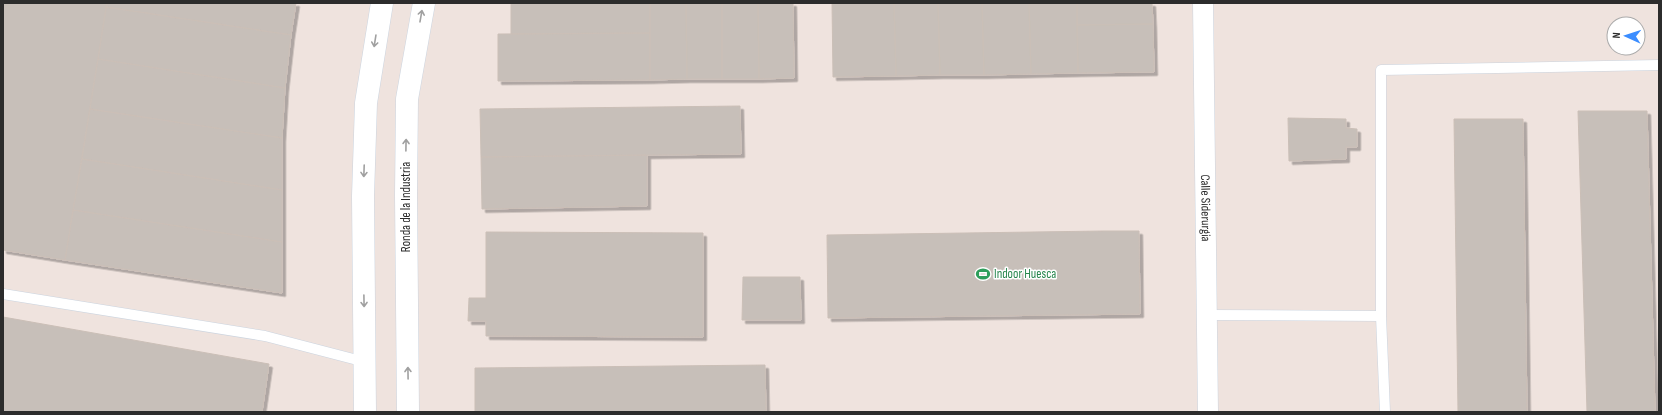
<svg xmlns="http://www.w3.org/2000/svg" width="1662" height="415" viewBox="0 0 1662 415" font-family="'Sofia Sans Condensed',sans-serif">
	<defs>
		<filter id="shadow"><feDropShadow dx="3.5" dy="3.5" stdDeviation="0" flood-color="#0004"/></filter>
	</defs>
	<rect width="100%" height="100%" fill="#efe3de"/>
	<!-- building -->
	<path fill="#c7bfb9" stroke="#cbbfb7" filter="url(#shadow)" d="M3,3H107L65,260L3,250Z
		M107,3H296L291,35L106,7Z
		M511,3H650V33L511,34Z
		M650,3H686L687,79L650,80Z
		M686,3H722V79H687Z
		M722,3H758L759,79H722Z
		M758,3H793L794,78L759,79Z
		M832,3H894L896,76L833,77Z
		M894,3H938L940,75L896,76Z
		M938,3H982L984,75H940Z
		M982,3H1029L1031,74L984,75Z
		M1029,3H1077L1078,73L1031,74Z
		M1077,3H1152L1153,24L1077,25Z
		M106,7L291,35L285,88L98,59Z
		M1153,24L1154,72L1078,73L1077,25Z
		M650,33V80L498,81V34Z
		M98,59L285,88L282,138L90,109Z
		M740,106L741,154L481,157L480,109Z
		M90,109L282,138V190L82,159Z
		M1578,111H1647L1655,412H1587Z
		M1288,118L1346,119V128L1357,129V147H1346V159L1289,161Z
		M1454,119H1523L1527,412H1458Z
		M647,155V206L482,209L481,157Z
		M82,159L282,190V242L73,210Z
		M73,210L282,242V293L65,260Z
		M1103,231H1139L1140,314L828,318L827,235Z
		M486,232L703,233V337L486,336V321H468L469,298H486Z
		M743,277H800L801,320H742Z
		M3,317L269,364L262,412H3Z
		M765,365L766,412H475V368Z"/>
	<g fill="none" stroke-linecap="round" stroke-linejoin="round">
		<defs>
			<path id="lane" d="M3,294L265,336L365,362
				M1207,315L1381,316
				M1385,412L1381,316V70L1659,65"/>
			<g id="street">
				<path id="s1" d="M1203,3L1208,412"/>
			</g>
			<path id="secondary" d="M365,412L363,196L366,103L382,3
				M408,412L406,195L407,99L424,3"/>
		</defs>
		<!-- lane casing -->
		<use href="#lane" stroke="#cbd4df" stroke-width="11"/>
		<!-- street casing -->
		<use href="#street" stroke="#cbd4df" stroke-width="21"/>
		<!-- secondary casing -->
		<use href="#secondary" stroke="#cbd4df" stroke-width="23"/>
		<!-- lane -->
		<use href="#lane" stroke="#fff" stroke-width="10"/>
		<!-- street -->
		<use href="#street" stroke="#fff" stroke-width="20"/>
		<!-- secondary -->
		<use href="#secondary" stroke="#fff" stroke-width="22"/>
	</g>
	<!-- one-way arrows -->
	<defs><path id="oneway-shaft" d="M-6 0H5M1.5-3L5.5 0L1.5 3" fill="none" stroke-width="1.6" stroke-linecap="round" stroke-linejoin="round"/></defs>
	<g stroke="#a0a0a0">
		<use href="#oneway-shaft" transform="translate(421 16) rotate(-80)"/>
		<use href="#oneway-shaft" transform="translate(375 41) rotate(99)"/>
		<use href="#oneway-shaft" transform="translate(406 145) rotate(-89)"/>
		<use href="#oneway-shaft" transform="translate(364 171) rotate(92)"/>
		<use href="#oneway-shaft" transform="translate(364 301) rotate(89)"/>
		<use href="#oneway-shaft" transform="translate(408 373) rotate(-91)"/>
	</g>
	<!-- icons -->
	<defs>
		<symbol id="stadium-bare" viewBox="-9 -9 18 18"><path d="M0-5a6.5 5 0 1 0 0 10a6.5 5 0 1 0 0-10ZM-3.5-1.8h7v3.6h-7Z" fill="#2e9e5b" stroke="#fff" stroke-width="2.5" paint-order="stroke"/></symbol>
	</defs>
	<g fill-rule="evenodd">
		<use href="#stadium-bare" x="973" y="264" width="20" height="20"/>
	</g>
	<g text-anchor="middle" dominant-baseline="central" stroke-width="3" stroke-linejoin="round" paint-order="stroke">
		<!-- street labels -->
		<g font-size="13" fill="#2c2c2c" stroke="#fff">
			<text transform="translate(406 207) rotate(-90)">Ronda de la Industria</text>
			<text stroke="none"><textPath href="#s1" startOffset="205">Calle Siderurgia</textPath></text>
		</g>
		<!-- leisure labels -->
		<g font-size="13" fill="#27864d" stroke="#fff" text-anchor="start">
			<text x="994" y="274">Indoor Huesca</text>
		</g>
	</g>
	<!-- border -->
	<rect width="1662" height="415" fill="none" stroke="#2c2c2c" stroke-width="8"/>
	<!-- north arrow -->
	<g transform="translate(1626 36) rotate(273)"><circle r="19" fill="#ffffff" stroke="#ababab"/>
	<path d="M0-3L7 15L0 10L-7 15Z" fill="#3b8dff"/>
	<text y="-6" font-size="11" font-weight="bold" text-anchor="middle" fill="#2c2c2c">N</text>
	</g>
</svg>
